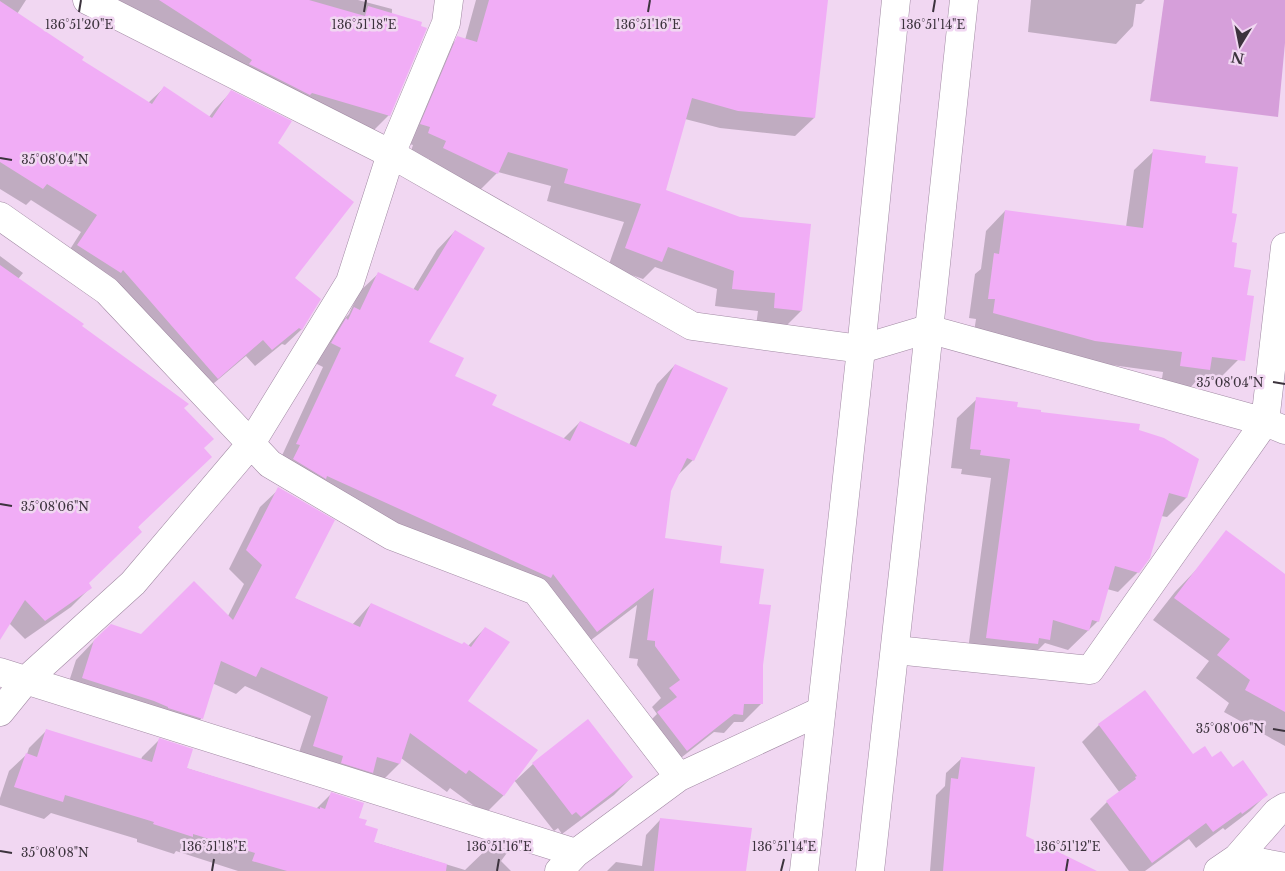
<svg xmlns="http://www.w3.org/2000/svg" width="1285" height="871" viewBox="0 0 1285 871" font-family="'Libre Baskerville',serif">
	<rect width="100%" height="100%" fill="#f1d7f2"/>
	<!-- green -->
	<path fill="#d69fda" d="M1164,0H1285V43L1278,117L1150,101Z"/>
	<!-- shadow -->
	<path fill="#0003" d="M0,0H26L17,14L81,61L148,103L164,88L209,117L215,109L231,92L276,143L293,278L302,329L285,345L282,344L255,366L246,356L200,395L62,262L81,232L31,200L26,205L0,189Z
		M107,0H358L392,9L389,115L368,136Z
		M476,0H827L814,118L795,136L720,128L685,119L665,191L801,311L783,329L756,326L758,311L715,306L717,289L655,267L643,279L608,267L624,222L547,201L551,186L498,172L479,191L426,167L429,159L411,151L413,145L403,142L440,56L458,38L465,40Z
		M1031,0H1145L1141,4H1136L1133,26L1116,44L1028,32Z
		M1154,151L1203,164L1230,214L1238,360L1218,380L1200,377L1189,389L1161,385L1163,372L1075,360L974,332L976,319L969,318L975,274L981,269L986,231L1005,211L1126,227L1134,170Z
		M455,231L428,343L453,376L490,406L563,439L580,422L629,445L657,384L675,365L693,460L677,476L670,490L664,539L719,564L758,605L762,665L761,704L743,722H734L724,733L714,732L668,768L640,731L657,714L652,707L661,698L637,665L638,659L629,658L637,605L578,650L531,596L279,462L323,367L313,362L336,327L349,314L359,292L378,274L413,290L437,250Z
		M0,256L23,273L18,279L80,327L182,408L202,448L137,528L87,583L90,588L71,607L25,639L9,623L0,638Z
		M977,399L1040,414L1137,431L1197,460L1186,498L1167,517L1161,516L1138,572L1118,592L1107,589L1098,621L1068,650L1045,643L1029,659L967,657L991,478L961,474L962,469L951,468L957,418Z
		M279,489L294,598L352,625L371,604L462,645L468,646L485,628L467,701L516,780L533,764L632,777L614,795L562,834L558,828L554,831L514,780L503,796L485,814L450,788L447,792L401,758L399,764L381,782L295,765L311,716L245,686L236,694L212,683L201,719L183,737L64,697L76,660L94,641L142,636L228,616L244,584L229,569L260,507Z
		M1197,569L1285,575V746L1224,712L1229,703L1196,678L1209,661L1153,620L1175,592Z
		M1099,725L1193,756L1212,758L1267,794L1250,811L1225,830L1223,828L1196,848L1189,839L1145,871H1129L1090,819L1107,802L1120,793L1082,742Z
		M46,731L141,760L142,757L159,740L186,768L316,809L331,794L358,819L373,842L465,870L492,844L509,850L501,861L511,871H238L176,851L174,854L137,842V839L51,813L44,819L0,805V798L9,771L27,754L29,748Z
		M962,758L1025,837L1094,871H930L936,795L945,786L946,773Z
		M660,820L745,871H607L616,862L642,866L646,835Z"/>
	<!-- building -->
	<path fill="#f1adf6" d="M159,0H309L365,16L368,6L422,22L421,26L427,28L390,116L312,93L310,95L249,64L252,60Z
		M489,0H828L815,118L738,111L692,98L666,190L740,217L811,224L802,311L774,308L775,293L732,289L734,271L668,247L662,262L625,248L641,204L564,183L568,169L508,152L498,174L443,148L446,141L428,133L430,127L420,124L457,36L477,42Z
		M0,1L84,57L82,60L152,104L164,86L212,118L231,90L292,121L278,143L354,202L295,278L321,299L302,330L299,328L272,350L263,340L218,379L123,270L121,273L77,245L97,215L47,184L43,189L0,162Z
		M1153,149L1206,156L1205,163L1238,167L1232,213L1237,214L1232,242L1237,243L1234,267L1251,270L1247,295L1254,296L1245,361L1212,357L1210,370L1180,366L1182,352L1095,341L993,313L995,299H988L994,253L999,254L1005,210L1143,228Z
		M455,230L485,248L429,342L464,358L455,376L497,395L492,405L570,441L580,421L636,447L675,364L728,388L694,461L687,458L671,491L665,538L722,546L720,563L764,569L759,604L771,605L763,665V704H744L743,715L734,714L687,751L657,712L677,697L669,688L680,680L655,646V641L647,640L654,588L597,632L553,574L551,578L327,476L326,479L293,459L300,445L296,444L341,348L331,343L346,318L348,320L354,307L360,310L378,272L418,291Z
		M0,265L84,324L82,326L189,404L184,408L214,439L204,448L212,457L138,527L142,532L89,583L92,588L45,621L25,600L0,640Z
		M976,397L1018,402L1017,407L1041,410V412L1140,424L1139,430L1164,438L1199,459L1187,498L1169,493L1150,558L1139,573L1115,566L1099,622L1092,620L1089,631L1053,620L1050,640L1039,638L1038,644L986,638L1010,459L980,455L981,450L970,449Z
		M278,487L335,520L295,598L360,627L371,603L462,644L464,642L471,647L485,627L510,642L468,701L538,750L504,796L469,770L466,774L410,733L400,764L377,757L373,773L341,763L343,756L313,746L328,697L261,667L256,677L221,661L203,719L168,708V707L154,701L82,678L94,640L111,624L141,634L194,581L233,620L262,565L246,550Z
		M1226,530L1285,574V712L1245,690L1250,680L1217,655L1230,639L1174,598Z
		M1145,690L1193,754L1205,746L1212,757L1221,751L1233,767L1243,760L1268,795L1242,814L1241,812L1213,832L1206,823L1152,863L1106,801L1136,779L1135,777L1137,776L1098,724Z
		M588,719L633,777L581,817L576,812L572,815L532,763Z
		M46,729L152,762L159,738L193,749L187,768L320,809V807L325,809L331,792L364,803L359,818L367,820L365,825L378,829L374,842L447,864L446,871H287L252,861L255,853L193,834V837L153,824L154,822L65,795L63,802L14,787L26,753L37,757Z
		M961,757L1035,767L1026,836L1097,871H943L951,778L958,779Z
		M660,818L752,828L746,871H654Z"/>
	<g fill="none" stroke-linecap="round" stroke-linejoin="round">
		<defs>
			<path id="minor" d="M87,0L391,154L692,326L861,349L928,329L1265,422L1285,430
				M0,216L107,291L270,464L392,536L536,591L679,777
				M896,650L1090,670L1265,422L1285,247
				M0,672L576,853
				M0,712L26,680L133,583L250,445L350,282L391,154L446,23L449,0
				M1237,858L1285,867
				M559,871L576,853L679,777L821,711
				M1218,871L1237,858L1277,812L1285,807"/>
			<path id="tertiary" d="M804,871L861,349L896,0
				M870,871C904,581 932,290 964,0"/>
		</defs>
		<!-- minor casing -->
		<use href="#minor" stroke="#a18aa3" stroke-width="29"/>
		<!-- tertiary casing -->
		<use href="#tertiary" stroke="#a18aa3" stroke-width="29"/>
		<!-- minor -->
		<use href="#minor" stroke="#fff" stroke-width="28"/>
		<!-- tertiary -->
		<use href="#tertiary" stroke="#fff" stroke-width="28"/>
	</g>
	<!-- ticks -->
	<path fill="none" stroke="#3c333d" stroke-width="2" d="M79,12L81,0M364,12L366,0M648,12L650,0M933,12L935,0M0,158L12,160M1273,382L1285,384M0,504L12,506M1273,729L1285,731M0,851L12,853M212,871L214,859M497,871L499,859M781,871L784,859M1066,871L1068,859"/>
	<g font-size="12" text-anchor="middle" fill="#3c333d" stroke="#f1d7f2" stroke-width="5" stroke-linejoin="round" paint-order="stroke">
		<text x="79" y="29">136°51'20"E</text>
		<text x="364" y="29">136°51'18"E</text>
		<text x="648" y="29">136°51'16"E</text>
		<text x="933" y="29">136°51'14"E</text>
		<text x="55" y="164">35°08'04"N</text>
		<text x="1230" y="387">35°08'04"N</text>
		<text x="55" y="511">35°08'06"N</text>
		<text x="1230" y="733">35°08'06"N</text>
		<text x="214" y="851">136°51'18"E</text>
		<text x="499" y="851">136°51'16"E</text>
		<text x="784" y="851">136°51'14"E</text>
		<text x="1068" y="851">136°51'12"E</text>
		<text x="55" y="857">35°08'08"N</text>
	</g>
	<!-- north arrow -->
	<g transform="translate(1240 45) rotate(190)" stroke="#f1d7f2" stroke-width="4" paint-order="stroke">
	<path d="M0-4L9 19L0 12L-9 19Z" fill="#3c333d"/>
	<text y="-8" font-size="14" font-weight="bold" text-anchor="middle" fill="#3c333d">N</text>
	</g>
</svg>
